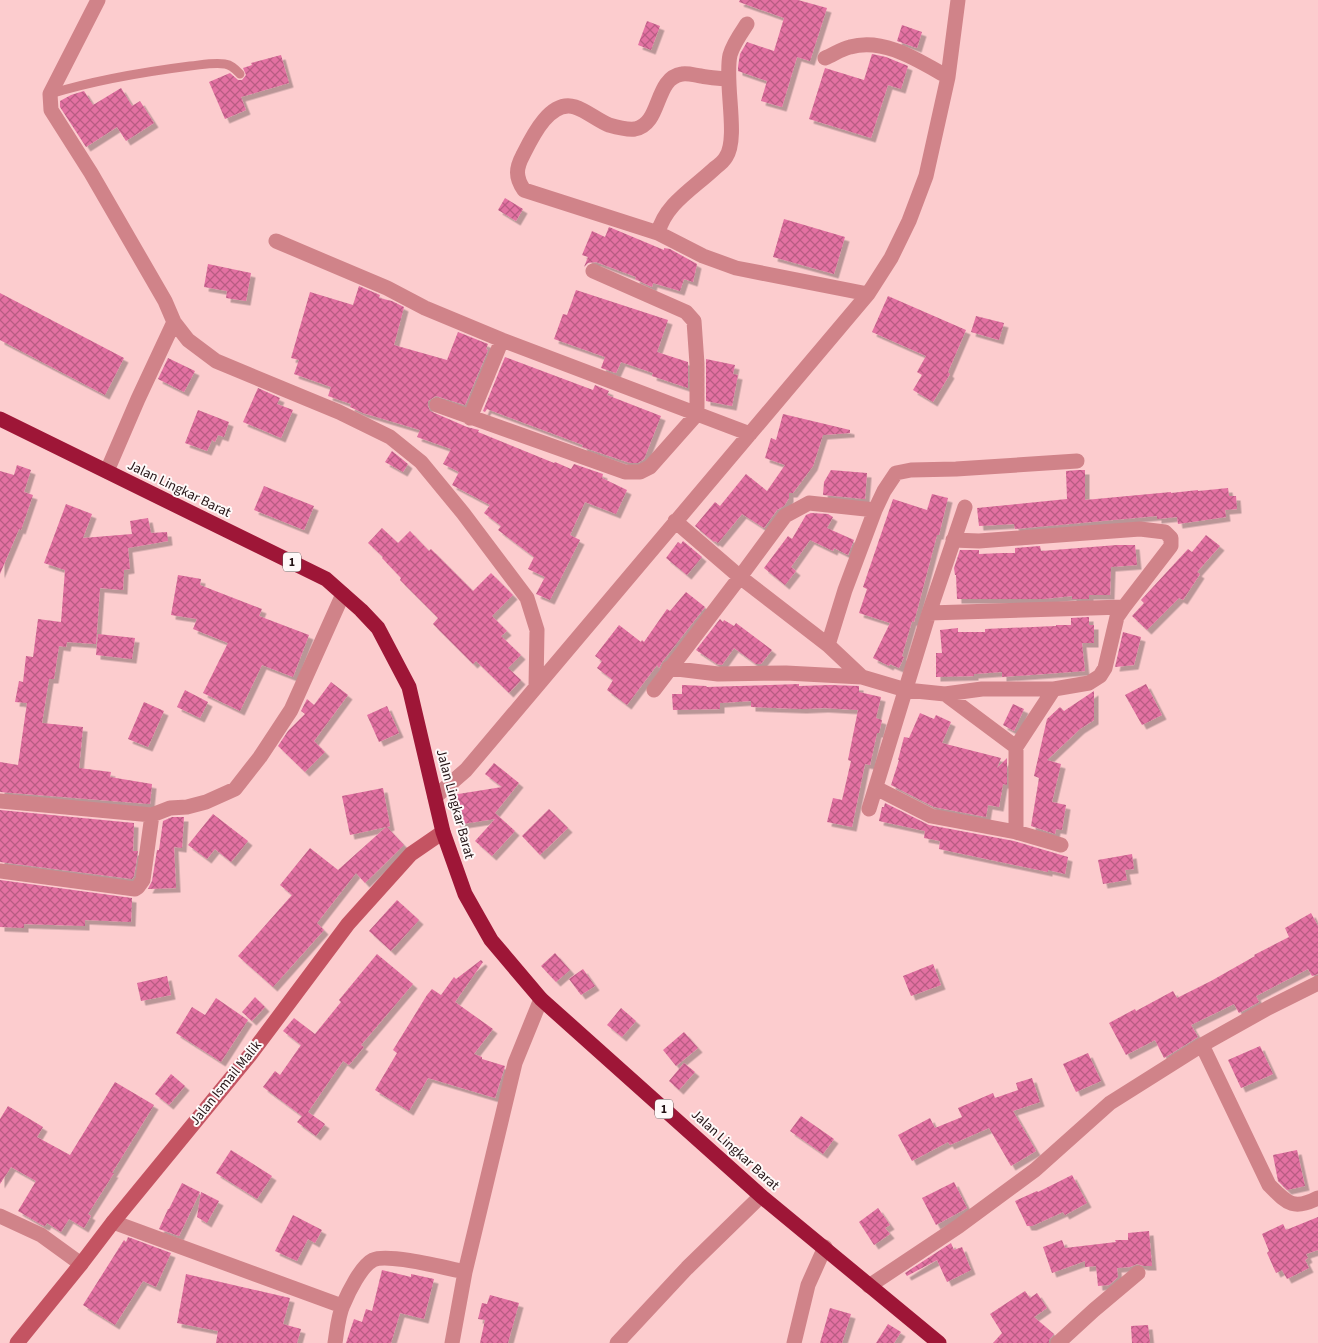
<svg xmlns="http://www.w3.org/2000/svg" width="1318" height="1343" viewBox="0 0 1318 1343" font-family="'Source Sans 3',sans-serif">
	<defs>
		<pattern id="building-cross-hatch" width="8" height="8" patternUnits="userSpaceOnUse" patternTransform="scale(1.25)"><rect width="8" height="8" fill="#e371a2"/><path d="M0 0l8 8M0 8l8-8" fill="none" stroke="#b85c83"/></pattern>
		<filter id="shadow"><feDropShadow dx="4.5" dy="4.5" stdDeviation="0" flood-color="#0004"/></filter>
	</defs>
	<rect width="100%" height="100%" fill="#fcccce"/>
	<!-- building -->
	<path fill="url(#building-cross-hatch)" filter="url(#shadow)" d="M740,0H798L827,8L810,61L797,57L782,107L761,101L767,81L738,71V67L740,54L747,42L774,51L784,18L739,2Z
		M647,21L660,26L651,50L638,45Z
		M902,25L922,32L917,48L897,41Z
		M872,54L886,57L908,66L901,89L888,85L871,138L809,119L825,68L864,80Z
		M281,55L289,83L241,97L246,110L225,119L209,82L230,73L238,80H242L246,75L243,68L252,65L251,63Z
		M121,88L132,106L140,101L154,123L126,141L117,127L86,147L60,107V101L71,95L84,91L93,105Z
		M505,198L523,209L516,221L498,210Z
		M784,219L845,237L834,274L773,257Z
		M609,227L664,250V248L670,249L697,264L693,282L684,279L680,291L653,283L652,287L635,279L636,277L596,262L588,263L584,267L588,257L582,255L592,231L605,237Z
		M208,264L251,273L246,301L226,298L227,291L204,287Z
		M359,286L380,295L379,298L392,301L404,307L394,345L447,360L458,332L488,344L486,349L488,350L465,405L436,396L428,401V406L430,411L467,427L479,430L478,432L554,463L555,462L571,469L574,464L603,474L602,478L627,490L616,514L585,502L570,535L580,540L550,600L536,594L545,577L528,569L534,557L498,530L501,526L484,513L490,505L452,485L459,472L443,464L451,449L417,437L420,430L363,413L350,407L351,404L328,396L331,387L294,374L299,360L291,358L310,292L353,305Z
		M576,290L668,320L657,352L688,362V388L652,376L653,373L621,362L616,373L601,368L605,357L554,339L563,314L567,315Z
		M0,293L124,358L105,395L0,340Z
		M888,296L966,330L948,372L950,374L933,402L913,390L922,375L917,372L926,356L872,332Z
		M976,316L1004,323L999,340L971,332Z
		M505,357L593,390L595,385L609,391L607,395L661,416L644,459L638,463H630L582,447L583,445L487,409L485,412L483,411Z
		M168,358L195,371L184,392L158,379Z
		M706,359L735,365L733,374L738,375L732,406L706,401Z
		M258,388L280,398L277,404L293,410L281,438L243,422Z
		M198,410L229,422L224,437L218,435L215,442L212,440L207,451L185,443Z
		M783,414L850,430V433L823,435L813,466L793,493H789V498L784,506L777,510L764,528L742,514L718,543L715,541L714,542L695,526L715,502L720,506L746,474L767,491L785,465L765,458L771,438L776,440Z
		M392,451L408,464L403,472L385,462Z
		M17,465L31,470L24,492L33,495L21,530L19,529L0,574V471L14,475Z
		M831,470L867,473L865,499L823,495L824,482Z
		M1078,470H1085V500L1171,492V493L1198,490V491L1228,488L1229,496H1236L1237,509L1225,510L1226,517L1178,524L1177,517L1157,519V516L1015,529L1014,524L979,526L977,508L1067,499L1066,471Z
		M264,486L314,506L304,530L254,510Z
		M932,494L948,498L939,535H937L914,622L912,621L902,656L904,657L899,668L890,664L889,666L873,658L890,623L859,613L867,589L863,587L893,499L927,510Z
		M66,504L92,514L83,538L132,534L130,521L148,518L151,533L167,532L168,541L128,548L130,569L124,570L123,590L100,588L96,644L67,642L66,647L59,646L54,679H49L42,723L83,727L79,768L111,772L110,777L152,784L150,804L0,792V762L18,765L27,703L15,702L19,681L23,682L26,656L33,657L38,619L61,622L65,570L44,563Z
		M811,513L828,514L833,517L827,528L854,540L848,555L834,548L833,551L810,540L791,567L796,571L785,585L764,568L788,536L792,539L806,515Z
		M382,528L398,543L410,531L429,551L431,549L473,591L491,573L513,595L492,616L507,631L501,636L521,655L508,668L521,680L509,693L476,661L473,664L433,624L438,618L400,580L401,578L382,558L383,557L368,543Z
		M1206,535L1220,546L1197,572L1200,574L1183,600L1179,598L1147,630L1132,616L1144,603L1141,600L1188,549L1192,552Z
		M683,541L702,557L687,575L666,558L678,542L681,544Z
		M1117,545H1135L1137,565L1111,567L1110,595H1089V599H1072V596L1044,599H957L956,575H955L954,568L960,550H979V554L1002,553H1015V548L1040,546L1041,551Z
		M178,575L201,579L200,585L262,609L259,616L309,635L293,677L262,665L240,711L203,693L228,643L193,629L197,619L171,615Z
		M686,592L705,607L662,662L659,668L657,665L627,705L607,690L613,680L597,668L602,661L595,656L619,625L641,642L642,640L644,642L667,609L670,611Z
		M1089,617V625H1094V643H1082L1085,671L1002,677V672L974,674V676L936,677V653H942L940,630L958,628V632H985V629L1056,626V625H1071V618Z
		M720,619L723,622L724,620L734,626L736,623L772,650L761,664H756L734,648L722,665L717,664L696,650Z
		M1123,632L1141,637L1134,665L1115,667Z
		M98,634L135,638L132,659L96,655Z
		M331,682L348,695L314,741L325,752L305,772L278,746L288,731L305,714L301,711L307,699L314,705Z
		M799,684V686L830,685L859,686V692L881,697L876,718L882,720L879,733H877L870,765L865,764L852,827L827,822L833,798L842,800L851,761L848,760L858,710L824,708L802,709L751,707V701L720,703V709L673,710L672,694H682V685L707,686L706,687Z
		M1146,684L1162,715L1142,725L1125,695Z
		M185,690L208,702L200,718L177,707Z
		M1094,691V720L1080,729L1047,760L1061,764L1052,802L1066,805L1062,830L1056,829L1055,834L1031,826L1039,778L1034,776L1047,719L1060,707L1064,711Z
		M144,702L164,711L148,747L128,739Z
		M1013,704L1024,709L1014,731L1003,725Z
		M387,706L399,733L379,742L367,715Z
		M920,713L934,719L936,715L951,722L942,743L1001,758L997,768L1007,758V785L1003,784L999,807L988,805L986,817L934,807L891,785L899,760H898L904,737L909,738Z
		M494,763L519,783L495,813L515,831L492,856L475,841L495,819L456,825L452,795L502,787L485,774Z
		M383,788L390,826L387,827L404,845L365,883L356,873L317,923L324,930L273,987L238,956L292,895L280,885L310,848L338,870L386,827L350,835L342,796Z
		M885,803L929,825L1014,841L1068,857L1065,874L1048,870V872L939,849L940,841L924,838L925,831L879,821L882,807H884Z
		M549,809L568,828L540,855L522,836Z
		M0,810L134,823L133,851H138L134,876L132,879L0,862Z
		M213,814L248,841L231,862L215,849L207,859L188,845Z
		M172,817H184L182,848L174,847L176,888L148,889L152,881L157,850H159L163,821Z
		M1132,854L1134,869L1125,870L1127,880L1103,884L1098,860Z
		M0,880L132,898L131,922L85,920V926L24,924V928L0,927Z
		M397,900L419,920L391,951L369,931Z
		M1311,913L1318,926V974L1312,976L1308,969L1256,996L1259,1002L1239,1013L1234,1004L1191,1025L1198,1037L1164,1058L1155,1040L1126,1055L1109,1023L1135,1009L1136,1011L1173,991L1177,998L1211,981L1255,956L1254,955L1289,937L1285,928Z
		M555,953L570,970L556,982L541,966Z
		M377,954L413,984L361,1045L364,1047L349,1065L343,1061L308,1112L325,1124L316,1136L297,1122L302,1116L263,1087L275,1071L280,1075L301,1045L283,1031L294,1018L315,1034L341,1002L339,1000Z
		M481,960L483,962L455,1002L493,1029L474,1054L482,1057V1059L505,1066L495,1098L428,1078L409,1111L375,1090L397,1053L393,1050L427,995L432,989L441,995L454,977L456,979Z
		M933,964L941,985L911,996L903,976Z
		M583,969L595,986L581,995L569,979Z
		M167,976L171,995L141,1001L137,983Z
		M255,997L265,1007L252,1021L242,1012Z
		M216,998L248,1020L221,1062L176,1033L192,1007L205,1015Z
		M621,1008L636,1021L622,1037L607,1025Z
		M684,1032L698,1048L676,1066L663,1050Z
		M1260,1046L1273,1074L1241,1088L1228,1060Z
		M1088,1053L1101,1081L1076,1092L1063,1064Z
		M684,1063L695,1072L679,1090L669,1081Z
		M171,1074L185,1086L169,1105L155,1094Z
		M1032,1078L1040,1102L1013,1111L1036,1151L1011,1166L989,1128L950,1145L948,1142L912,1161L898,1135L930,1118L935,1128L962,1117L958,1108L993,1093L995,1098L1018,1090L1016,1083Z
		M115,1082L154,1105L112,1173H114L88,1214L91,1216L84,1228L69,1219L61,1232L47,1223L45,1226L42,1225L18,1211L36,1181L11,1167L0,1184V1119L8,1106L43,1127L37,1137L70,1155Z
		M801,1116L834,1139L823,1154L790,1131Z
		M231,1150L272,1176L257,1199L216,1173Z
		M1297,1150L1305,1186L1287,1190L1278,1181L1273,1155Z
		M1072,1175L1087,1203L1065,1215L1063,1212L1032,1226H1027L1015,1201L1037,1191L1038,1192Z
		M954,1182L967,1208L936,1225L922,1198Z
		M182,1183L200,1192L179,1236L159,1229L168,1209H169Z
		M201,1192L219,1201L207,1223L197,1217Z
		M878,1208L890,1225L885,1228L890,1234L874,1245L859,1222Z
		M293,1215L322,1230L315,1243L308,1239L297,1261L275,1251Z
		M1318,1217V1250L1306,1254L1308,1258L1305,1260L1309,1268L1287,1279L1282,1270L1276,1273L1267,1253L1269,1251L1262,1234L1283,1224L1286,1230Z
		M1149,1231L1152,1266H1144L1137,1264L1130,1267L1117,1268L1118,1277L1109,1285L1098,1286L1096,1266L1085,1267V1261L1052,1273L1043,1247L1062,1240L1065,1248L1116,1242L1115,1240H1128V1233Z
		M128,1237L171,1253L156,1287L143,1281L115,1325L83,1305L124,1240L126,1242Z
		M951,1243L954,1250L962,1247L971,1270L947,1282L937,1260L907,1276L905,1273Z
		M382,1270L411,1277V1274L434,1279L424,1319L400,1313L391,1343H346L354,1319L362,1322L366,1309L372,1311Z
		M186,1274L290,1298L283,1324L301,1329L297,1343H216L218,1331L177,1323Z
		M1025,1291L1030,1298L1037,1293L1047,1308L1034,1317L1054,1334L1049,1340V1343H993L1002,1333L990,1314Z
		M490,1295L519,1303L508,1343H480L485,1320L478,1319L482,1303L487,1304Z
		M830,1308L851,1314L842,1343H820Z
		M888,1324L901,1332L894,1343H876Z
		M1148,1325L1150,1343H1132L1131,1326Z"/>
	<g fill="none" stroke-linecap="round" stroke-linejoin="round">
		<!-- lane -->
		<path stroke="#d08389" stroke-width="9" d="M50,94C95,80 143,72 190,66C201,65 214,62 225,64C232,65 235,69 240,74"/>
		<!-- street -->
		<path stroke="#d08389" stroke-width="15" d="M98,0L50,94L51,110L91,173L165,301L174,322L138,399L107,471
			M747,24C741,33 733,44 730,55C724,82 739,138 726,157C724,161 719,165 715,168C694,188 665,204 658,233L703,256L736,268L868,294
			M825,58C833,55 841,49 850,47C884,37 919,61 948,77
			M658,233L524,190C515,177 516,168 523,155C532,137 550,99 575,107C587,111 597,120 609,125C616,127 627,130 635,129C662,124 654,78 682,74C688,73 694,75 701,76C709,78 719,78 727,79
			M276,241L387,288L425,308L502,340L750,434
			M174,322L188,340L216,361L339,412L390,437L421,462L463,513L527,598L537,630L536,687
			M437,405L625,472H640L650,467L697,414V364L694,321L686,312L593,271
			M470,418L502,340
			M875,510L884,491L896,473L911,470L956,469L1077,461
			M675,521L740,577L828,645L862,677L906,690L945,694L982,689H1054L1089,683L1100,676L1105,668L1117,617L1124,607L1171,546V538L1165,532L1140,529L979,541L953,540
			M929,613L1124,607
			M669,668L718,674L786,673L862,677
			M654,690L740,577L785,516L809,503L875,510L845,590L828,645
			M945,694L1016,747L1054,689
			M1016,747V832
			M876,788L931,816L1016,832L1061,845
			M435,797L466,770L868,294L891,258L909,221L926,176L948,77L958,0
			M0,801L152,815L143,880L138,887L135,889L0,871
			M869,809L929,613L965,507
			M152,815L170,808L187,807L206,802L235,789L260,757L291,710L343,594
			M1202,1045L1269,1185C1287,1203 1293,1211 1318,1198
			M0,1216L41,1235L81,1264
			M113,1222L342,1306
			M869,1286L959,1226L1035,1170L1110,1103L1202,1045L1268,1008L1318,983
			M335,1343C337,1331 338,1316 343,1305C348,1293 361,1266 373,1260C388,1253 446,1268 465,1272
			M452,1343L465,1272L515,1063L541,999
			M617,1343L687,1268L761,1196
			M794,1343L808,1285L825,1247
			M1058,1343L1094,1310L1138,1273"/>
		<!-- secondary -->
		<path stroke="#c45462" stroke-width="15" d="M17,1343L81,1264L113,1222L250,1055L348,924L411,854L443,832"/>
		<!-- highway -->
		<path stroke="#9e1637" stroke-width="15" d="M0,419L326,579L361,610L378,628L409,687L443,832L465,894L491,940L541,999L761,1196L939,1343"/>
	</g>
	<g text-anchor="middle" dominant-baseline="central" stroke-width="4" stroke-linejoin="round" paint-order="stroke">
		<!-- shield labels -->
		<g fill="#fef9f9" stroke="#655859" stroke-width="1">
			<rect x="283" y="552.5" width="18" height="19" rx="4"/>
			<rect x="655" y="1099.5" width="18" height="19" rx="4"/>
		</g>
		<g font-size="12" font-weight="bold" fill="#241315">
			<text x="292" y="562">1</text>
			<text x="664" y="1109">1</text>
		</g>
		<!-- street labels -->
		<g font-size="14" fill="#241315" stroke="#fef9f9">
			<text transform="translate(179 489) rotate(26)">Jalan Lingkar Barat</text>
			<text transform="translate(455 804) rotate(75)">Jalan Lingkar Barat</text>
			<text transform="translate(226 1083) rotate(-51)">Jalan Ismail Malik</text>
			<text transform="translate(735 1150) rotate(42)">Jalan Lingkar Barat</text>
		</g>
	</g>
</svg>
